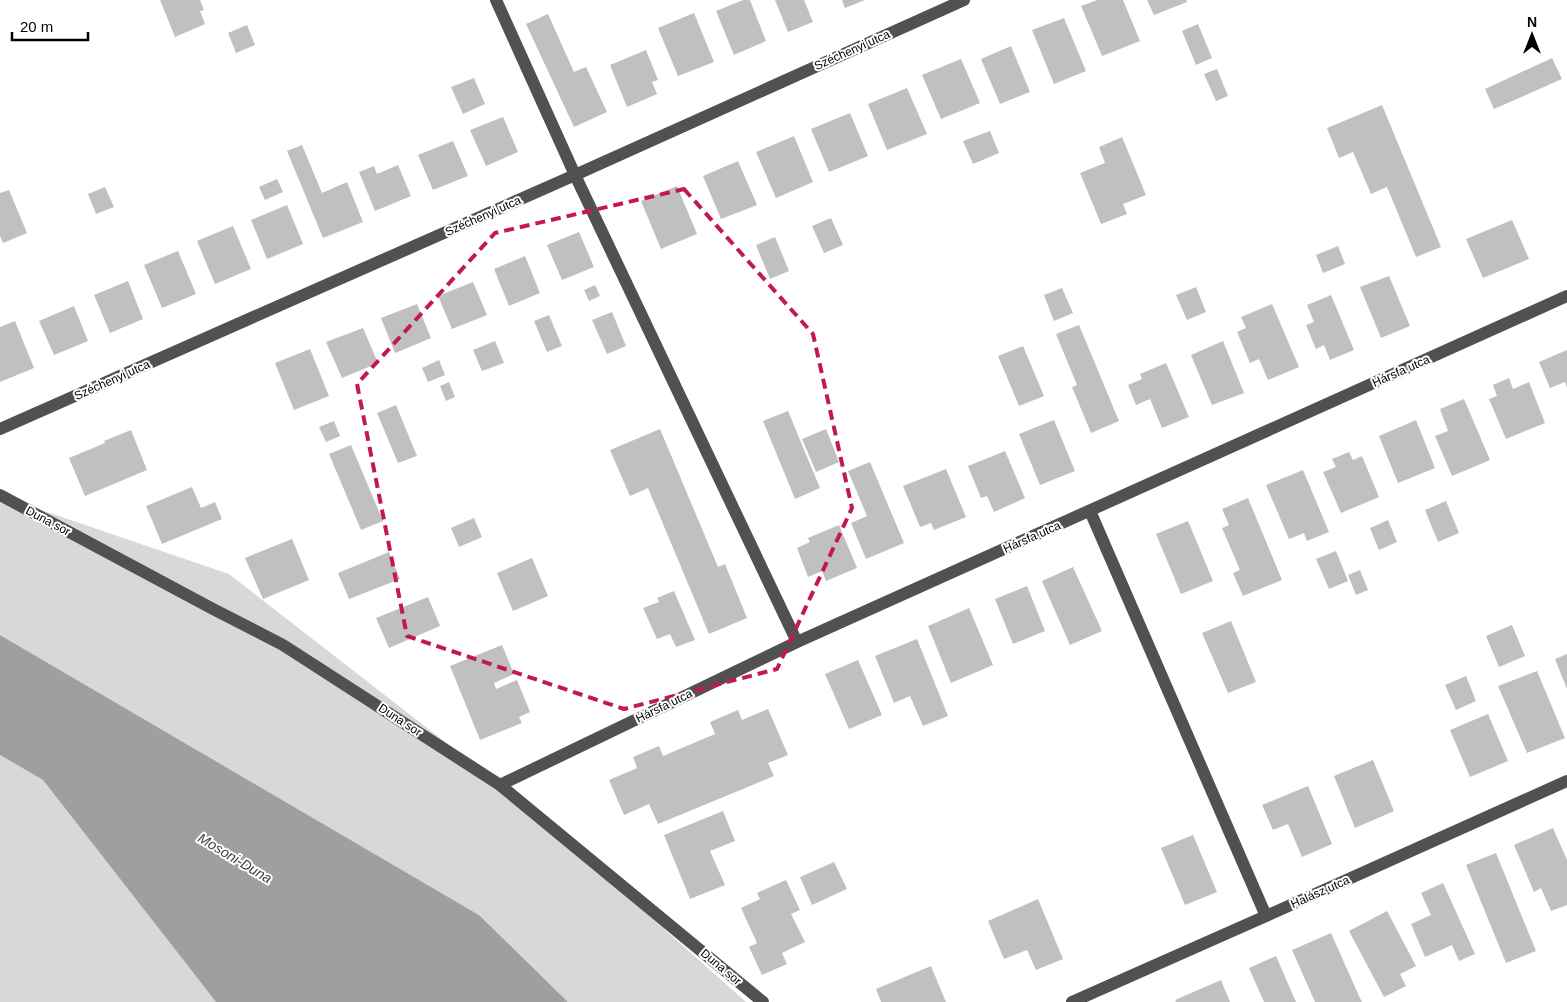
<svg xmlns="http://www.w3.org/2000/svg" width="1567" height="1002" viewBox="0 0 1567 1002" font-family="Helvetica,sans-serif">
	<rect width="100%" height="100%" fill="#fff"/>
	<!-- green -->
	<path fill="#d8d8d8" d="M0,496L229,574L516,797L746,1002H568L479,915L0,635Z
		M0,755L43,780L216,1002H0Z"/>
	<!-- water -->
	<path fill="#9f9f9f" d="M0,635L479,915L568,1002H216L43,780L0,755Z"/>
	<!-- building -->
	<path fill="#c0c0c0" d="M160,0H200L204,10L200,11L205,24L175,37Z
		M743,0H750L766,41L734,55L716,11Z
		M775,0H804L813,22L788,32Z
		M842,0H865L845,8Z
		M1097,0H1123L1140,41L1102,56L1081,6Z
		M1147,0H1186L1187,2L1154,15Z
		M694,13L714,62L678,76L658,28Z
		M548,14L574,72L586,67L607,112L574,127L526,24Z
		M1064,18L1086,71L1054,84L1032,30Z
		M1198,24L1212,58L1196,65L1182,31Z
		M247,25L255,45L236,53L228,33Z
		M1011,46L1030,92L1000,104L981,59Z
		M646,50L658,80L652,82L657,94L627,107L610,65Z
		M1552,58L1562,79L1494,109L1485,89Z
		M961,59L980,103L941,119L922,75Z
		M1217,69L1228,96L1216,101L1204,74Z
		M474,78L485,104L463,114L451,87Z
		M907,88L927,134L887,150L868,104Z
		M1382,105L1441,247L1416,257L1387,187L1371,194L1353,152L1339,158L1327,128Z
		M850,113L868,156L829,172L811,129Z
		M503,117L518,152L486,166L470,130Z
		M990,131L999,153L973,164L963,141Z
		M794,136L813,182L776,198L756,152Z
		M1122,137L1146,195L1123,204L1127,214L1101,224L1080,173L1105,163L1099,147Z
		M453,141L468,176L433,190L418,155Z
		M302,145L322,193L347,182L363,222L323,238L287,151Z
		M738,161L757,205L721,219L703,176Z
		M398,165L411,196L375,211L359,172L374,166L377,174Z
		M277,179L283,192L265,200L259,187Z
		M677,186L697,234L661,249L641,201Z
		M105,187L114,207L96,214L88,194Z
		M9,190L27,233L3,243L0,236V193Z
		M287,205L303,244L267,259L251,220Z
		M831,218L843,245L824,253L812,226Z
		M1512,220L1529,259L1483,278L1466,239Z
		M233,226L251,269L215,284L197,241Z
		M579,232L594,267L562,280L547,245Z
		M775,237L789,271L770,279L756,245Z
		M1338,246L1345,264L1323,273L1316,255Z
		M178,251L196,294L162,308L144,265Z
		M525,256L540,293L509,306L494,269Z
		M1389,276L1410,326L1381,338L1360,287Z
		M128,281L143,319L110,333L94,295Z
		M473,282L487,315L452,329L438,296Z
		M595,285L600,296L589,301L584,290Z
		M1196,287L1206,312L1187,320L1176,295Z
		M1062,288L1073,313L1054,321L1044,295Z
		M1331,295L1354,350L1330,360L1324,345L1316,349L1306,325L1314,322L1307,305Z
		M417,304L431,338L395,353L381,318Z
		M1272,304L1299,367L1268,380L1259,359L1250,363L1237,332L1246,328L1241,317Z
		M74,306L88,341L54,355L39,321Z
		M612,312L626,346L607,354L592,320Z
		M549,315L562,346L547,352L534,321Z
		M15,321L34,368L0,382V327Z
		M1079,325L1119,421L1091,433L1072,387L1077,385L1056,334Z
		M363,328L378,363L342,378L326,342Z
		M495,341L504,363L482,371L473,350Z
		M1223,341L1244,393L1212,405L1191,355Z
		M1023,346L1044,396L1019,406L998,356Z
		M310,349L329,396L294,410L275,363Z
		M1567,350V388L1565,382L1550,388L1539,362Z
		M439,360L445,375L428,382L422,368Z
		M1166,363L1189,417L1162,428L1150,399L1136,405L1128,385L1142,379L1140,374Z
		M1509,378L1513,389L1529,382L1545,423L1506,439L1489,399L1497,396L1493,385Z
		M449,382L455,397L446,401L440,386Z
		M1464,399L1490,460L1452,476L1435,436L1448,431L1440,409Z
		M396,405L417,456L398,463L377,413Z
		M788,411L820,488L795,499L763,421Z
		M1054,420L1075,471L1040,485L1019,434Z
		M1416,420L1435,468L1398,483L1379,436Z
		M334,421L340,436L326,442L319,427Z
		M660,429L718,567L725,564L747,618L709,634L648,488L630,496L610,450Z
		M826,429L839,462L816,472L802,439Z
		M131,430L147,470L85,496L69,458L105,443L104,441Z
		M351,445L383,521L361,530L329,454Z
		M1005,451L1025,498L994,512L987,496L981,498L968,466Z
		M1349,452L1353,460L1362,456L1379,497L1341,513L1323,472L1336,467L1332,459Z
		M870,462L904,543L866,559L851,523L867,516L848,471Z
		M946,469L966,517L934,530L931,523L920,527L903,486Z
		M1303,470L1329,532L1307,541L1304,533L1289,539L1266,485Z
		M192,487L201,508L215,502L222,519L162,544L146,506Z
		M1248,498L1282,580L1243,596L1233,573L1240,570L1222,528L1229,525L1222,509Z
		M1446,501L1459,533L1438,542L1425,510Z
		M474,518L482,537L459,547L451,528Z
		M1388,520L1397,542L1379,550L1370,528Z
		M1188,521L1213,581L1181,594L1156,534Z
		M839,525L857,568L826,581L822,571L808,577L797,548L810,542L808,538Z
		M292,539L309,580L263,599L245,558Z
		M1336,551L1348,581L1329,589L1316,559Z
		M389,552L400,579L349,599L338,573Z
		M532,558L548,596L513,611L497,573Z
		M1073,567L1102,631L1070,645L1042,581Z
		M1360,570L1368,590L1356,595L1348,575Z
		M1027,586L1045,631L1013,644L995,599Z
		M674,591L695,640L676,647L670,634L657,639L643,608L659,602L657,598Z
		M428,597L440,626L389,648L376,618Z
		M969,608L993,665L951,683L928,626Z
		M1231,621L1256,682L1228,693L1202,633Z
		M1512,625L1525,656L1499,667L1486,636Z
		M917,639L948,716L923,726L910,696L894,703L875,656Z
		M502,645L514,674L494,683L496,689L517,680L530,712L519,717L522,723L480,740L450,666Z
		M1567,654V689L1555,659Z
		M858,660L882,715L849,729L825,674Z
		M1537,671L1565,738L1527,753L1498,686Z
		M1466,676L1476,701L1456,710L1445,685Z
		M768,709L788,755L768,763L774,776L658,824L649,804L624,815L609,780L637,768L633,757L659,746L663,756L715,734L710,722L738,710L742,720Z
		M1488,714L1508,761L1470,777L1450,730Z
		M1373,760L1394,811L1355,828L1334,776Z
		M1308,786L1332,844L1302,857L1288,824L1273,830L1262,805Z
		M723,811L735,841L710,851L725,885L690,899L664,835Z
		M1553,828L1567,860V905L1551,911L1541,888L1534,892L1514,845Z
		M1193,835L1217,892L1185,905L1161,848Z
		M1496,853L1536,951L1506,963L1466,865Z
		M834,862L847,889L812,905L800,877Z
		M786,880L800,910L791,914L805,942L782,953L787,964L762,975L749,947L757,943L741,908L760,899L757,893Z
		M1443,883L1475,954L1459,961L1452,945L1425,957L1411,924L1431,915L1421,893Z
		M1038,899L1063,959L1036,970L1027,950L1004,959L988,921Z
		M1387,911L1416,966L1400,974L1406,986L1384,997L1349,931Z
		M1331,933L1359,996L1362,1002H1315L1292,950Z
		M1276,956L1296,1002H1264L1249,968Z
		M931,966L946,1002H881L876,989Z
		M1221,980L1230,1002H1176L1175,1000Z"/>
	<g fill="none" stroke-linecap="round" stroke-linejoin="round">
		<!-- minor -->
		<path stroke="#515151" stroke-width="12" d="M496,0L575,175L797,642
			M0,429L575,175L964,0
			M0,495L213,609L283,645L500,785L763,1002
			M1090,511L1266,916
			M500,785L797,642L1567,296
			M1072,1002L1266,916L1567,781"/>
	</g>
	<!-- marked area -->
	<path fill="none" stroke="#c2185b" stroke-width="4" stroke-dasharray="10 6" stroke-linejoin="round" d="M684,189L813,334L852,508L777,669L624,709L407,636L357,384L495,233Z"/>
	<g text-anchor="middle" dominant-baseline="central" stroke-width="4" stroke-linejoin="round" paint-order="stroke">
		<!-- street labels -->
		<g font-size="12" fill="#000" stroke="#fff">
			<text transform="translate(852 50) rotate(-24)">Széchenyi utca</text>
			<text transform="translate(483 216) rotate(-24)">Széchenyi utca</text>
			<text transform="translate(1401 371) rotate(-24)">Hársfa utca</text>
			<text transform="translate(112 380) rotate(-24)">Széchenyi utca</text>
			<text transform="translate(48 521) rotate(28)">Duna sor</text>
			<text transform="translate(1032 537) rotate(-24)">Hársfa utca</text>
			<text transform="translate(664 706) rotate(-26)">Hársfa utca</text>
			<text transform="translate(400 720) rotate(33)">Duna sor</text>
			<text transform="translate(1320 892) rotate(-24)">Halász utca</text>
			<text transform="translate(721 967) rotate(40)">Duna sor</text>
		</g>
		<!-- water labels -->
		<g font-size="14" font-style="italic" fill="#404040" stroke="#fff">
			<text transform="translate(235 858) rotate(31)">Mosoni-Duna</text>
		</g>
	</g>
	<!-- north arrow -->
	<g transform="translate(1532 35)" stroke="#ffffff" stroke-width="4" paint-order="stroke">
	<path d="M0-4L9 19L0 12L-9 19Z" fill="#000000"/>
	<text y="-8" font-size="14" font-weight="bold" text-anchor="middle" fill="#000000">N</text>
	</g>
	<!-- scale -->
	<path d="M12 32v8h76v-8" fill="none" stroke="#000000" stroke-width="2.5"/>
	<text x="20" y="32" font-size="15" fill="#000000" stroke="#ffffff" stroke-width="4" paint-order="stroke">20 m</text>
</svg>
